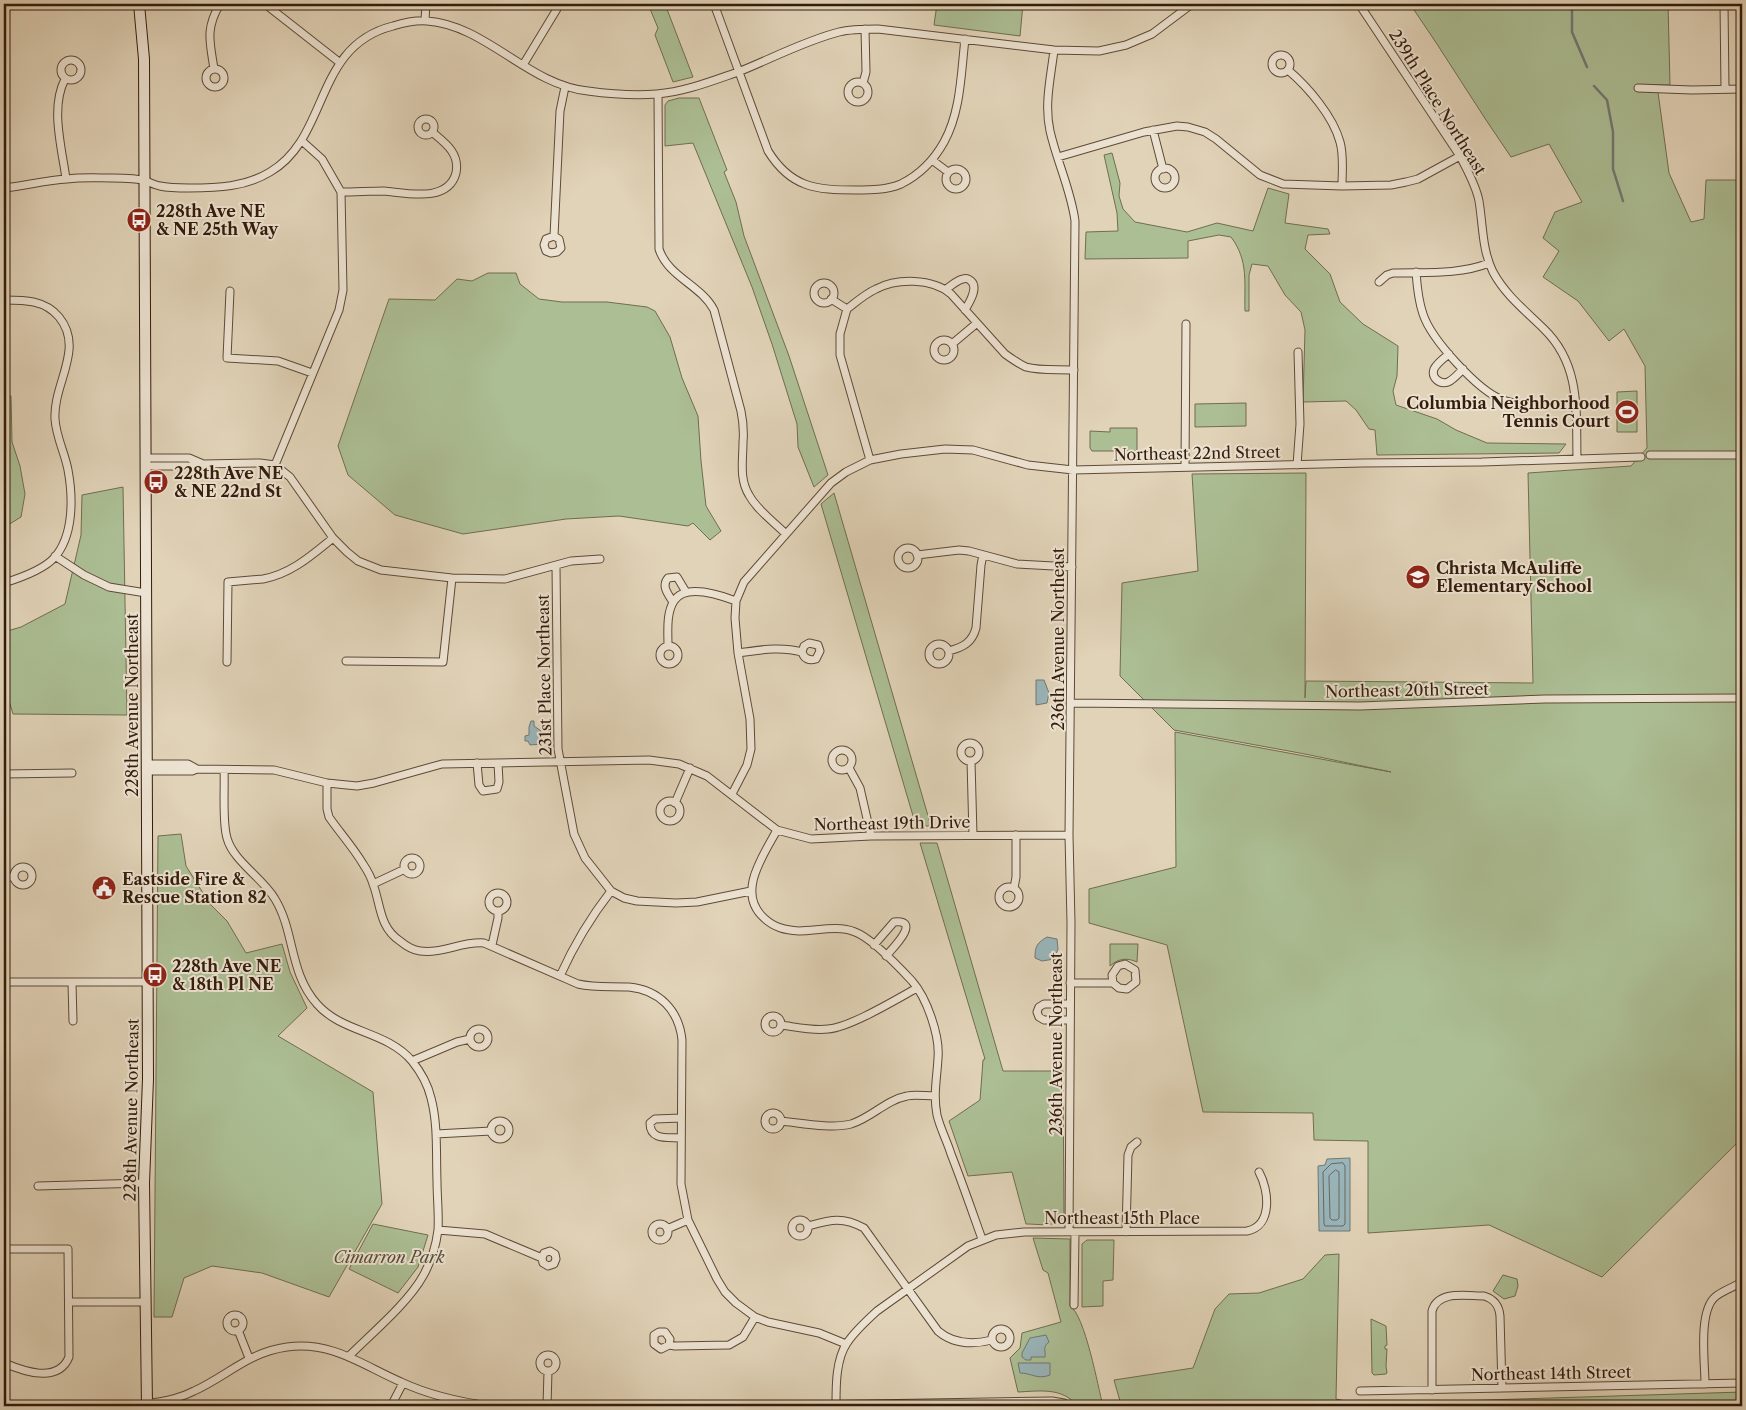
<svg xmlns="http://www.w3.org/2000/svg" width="1746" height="1410" viewBox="0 0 1746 1410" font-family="'Libre Caslon Text',serif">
	<rect width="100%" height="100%" fill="#e1d3b8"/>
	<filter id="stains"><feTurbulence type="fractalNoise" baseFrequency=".004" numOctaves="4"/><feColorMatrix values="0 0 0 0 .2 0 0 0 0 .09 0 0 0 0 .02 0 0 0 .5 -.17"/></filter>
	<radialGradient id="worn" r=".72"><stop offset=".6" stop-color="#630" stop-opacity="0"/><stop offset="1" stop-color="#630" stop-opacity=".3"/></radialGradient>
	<!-- green -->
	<path fill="#acbe94" stroke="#706d50" d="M648,4H665L693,77L673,82L655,35L658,28Z
		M937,4H1023L1020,36L934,25Z
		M1410,4H1668L1670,85H1657L1669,173L1691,222L1704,219L1706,180H1742V1141H1739L1602,1277L1489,1225L1368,1233V1141L1314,1140L1313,1113L1203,1112L1167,945L1089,923V889L1176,867L1175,732L1391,772L1305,754L1174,730L1120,676L1122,583L1198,571L1192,474L1306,473L1305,698L1306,681L1533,683L1528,473L1631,466L1647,448L1645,366L1624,329L1609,341L1578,301L1543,277L1559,251L1543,238L1555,212L1582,202L1549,144L1511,157C1476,107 1445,54 1410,4Z
		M679,98H699L727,170L724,172L736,202L744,236L789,356L828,475L814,487L798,447L797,424L772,344L752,287L693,143L665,146V105L668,101Z
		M1112,153L1120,183L1119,196L1123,209L1135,222L1187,232L1217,223L1253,231L1268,188L1289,194L1285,223L1328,229L1330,234L1308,235L1305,249L1330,274L1340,302L1363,324L1398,346L1397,376L1393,391L1396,405L1437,419L1456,430L1487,443L1566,444L1559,453L1377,455L1375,430L1369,429L1356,410L1346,401L1303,402L1305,330L1301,312L1285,295L1268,266L1252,264L1249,275V311H1245C1244,283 1249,261 1231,237L1219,235L1188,241V258L1085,259L1086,232L1118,231L1117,213L1104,155Z
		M488,273H516L520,284L539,299L562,302H607L647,307L655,311L670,337L682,378L698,416L701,461L706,506L721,531L710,540L693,523L688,526L619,516L566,519L463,534L395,515L348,475L338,446L389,299L435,300L457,279L472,281Z
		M1637,391V432H1617V392Z
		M4,394L11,396L12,442L20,466L25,494L21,517L8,525L4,524Z
		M1246,403V426L1195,427V404Z
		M1110,428H1137V451H1092L1090,448V431L1110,432Z
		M123,487L127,715L13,714L4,684V632L21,627L65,604L81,535L82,495Z
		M834,493L931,826H916L821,504Z
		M181,834L186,866L210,904L227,921L246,953L282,944L290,972L307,1008L278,1036L373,1092L382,1204L329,1297L262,1273L212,1266L184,1278L172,1317H154L158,836Z
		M920,843H937L1003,1071H1063L1064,1216C1058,1228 1038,1224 1026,1224L1012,1172L968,1176L949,1121L980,1100L983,1060L985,1059Z
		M1110,944H1138L1137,962C1126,957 1118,959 1110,966Z
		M373,1224L428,1235L418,1267L398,1293L349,1269Z
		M1033,1238L1070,1239V1306C1085,1315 1098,1387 1103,1406H1077C1063,1387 1039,1391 1018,1392L1010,1358L1020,1348L1022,1333L1061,1322L1048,1273L1043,1270Z
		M1087,1240H1114L1113,1280L1103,1281V1306L1082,1307V1244Z
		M1339,1254L1336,1399L1360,1404L1742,1392V1406H1158L1133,1401H1120L1114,1380L1193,1368L1215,1309L1229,1294L1259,1293L1303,1279L1325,1255Z
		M1503,1275L1517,1279L1518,1286L1515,1296L1504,1299L1493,1291Z
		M1371,1319L1386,1326L1387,1345L1385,1346V1349H1387L1386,1366L1387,1373L1386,1374L1374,1375L1372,1373Z"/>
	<!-- water -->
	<path fill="#99b5ba" stroke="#707874" d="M1036,680H1044L1049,693L1047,703L1036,705Z
		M531,721H534V726L541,731L542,744L530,745L528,741H525V736L529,735V727Z
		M1047,937L1057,939L1058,949L1054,959L1042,961L1035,958C1035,946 1037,943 1047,937Z
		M1350,1158V1231H1319L1318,1166L1325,1165L1327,1159Z
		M1046,1335L1049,1342C1042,1347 1046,1351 1045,1357H1031V1360H1026L1022,1357V1353L1030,1338Z
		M1018,1363H1050V1375C1038,1380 1031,1373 1020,1373Z"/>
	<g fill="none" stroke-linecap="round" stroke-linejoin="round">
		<!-- shore -->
		<path stroke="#666862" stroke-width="1" d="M1343,1163L1345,1166V1224L1343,1226H1325L1324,1224L1323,1172L1331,1164Z
			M1336,1170L1339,1172V1218L1337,1220H1332L1330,1218L1329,1176Z"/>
		<!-- stream -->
		<path stroke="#707874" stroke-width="2.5" d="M1572,4V32L1587,67
			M1594,86L1607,100L1613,132V169L1623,201"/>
		<defs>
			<path id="street" d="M265,4L339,62
				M714,4L768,151C791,188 816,190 856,190C870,190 887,190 901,184C919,175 934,160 944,142C961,111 961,73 965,39
				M1359,4L1460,156C1467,170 1476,185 1479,201C1483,225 1482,250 1493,272C1506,296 1526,311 1544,329C1581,365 1576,411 1577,458
				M1724,4L1725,89
				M425,20L426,4
				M1054,50C1051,76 1044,104 1050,131C1057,162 1071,190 1075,221L1069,835L1071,923L1069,1232
				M1272 64a9 9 0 1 1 18 0a9 9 0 1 1-18 0Z
				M61 70a10 10 0 1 1 20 0a10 10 0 1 1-20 0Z
				M523,65L560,4
				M206 78a9 9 0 1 1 18 0a9 9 0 1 1-18 0Z
				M214,69C210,42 205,29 220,4
				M1288,70C1308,87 1333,116 1340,142C1344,156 1342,172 1342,186
				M65,79C50,108 62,148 66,179
				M848 92a10 10 0 1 1 20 0a10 10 0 1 1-20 0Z
				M863,83L866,72L865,29
				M1638,88L1692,90L1742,89
				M658,94L659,249C668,277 701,285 714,310L741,411C743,421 744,431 743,442C743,460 739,479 749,495C757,510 774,522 786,534
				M418 127a8 8 0 1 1 16 0a8 8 0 1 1-16 0Z
				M1153,130L1163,169
				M302,141L322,159L341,192L343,290L339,310L275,465L290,477L333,538L347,552L358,561L381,570L452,578L505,579L571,561L600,559
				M1058,157L1144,132L1177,126L1188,127L1205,132L1216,139L1260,175L1283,184L1342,186L1391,185L1406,182L1418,179L1460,156
				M932,160L948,172
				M1155 178a10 10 0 1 1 20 0a10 10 0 1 1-20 0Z
				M946 179a10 10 0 1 1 20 0a10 10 0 1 1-20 0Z
				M4,188C25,186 46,180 67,179C82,177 97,178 112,178C122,178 136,178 146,181C151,183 155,185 160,186C169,188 179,188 189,188C218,188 245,187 270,172C330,137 313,46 393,26C403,23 416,20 427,21C486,25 528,85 588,91C610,94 634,96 657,94C684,92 712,81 738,72C771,59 804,41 839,32C851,29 865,29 878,29L1054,50L1099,51L1126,45L1152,34L1192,4
				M341,192C355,192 370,191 384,191C407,193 448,203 456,173C460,153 445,143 432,132
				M554,236L559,239L561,248L557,252L551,253L546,251L544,245L546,239L554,236L560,111L565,87
				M1416,272C1417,286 1418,300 1423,314C1431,339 1478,391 1503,400C1525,408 1552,404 1576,403
				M1379,282L1387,275L1393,273C1425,272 1459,275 1489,263
				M814 293a10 10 0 1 1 20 0a10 10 0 1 1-20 0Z
				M946,289C951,286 957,280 963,279C966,278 969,279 971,281C979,288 969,303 965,310
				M230,291L227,358L278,361L312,373
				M831,299L847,309C856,302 865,294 876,289C897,278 932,278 951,294L1005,354C1012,359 1019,364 1026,367C1040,371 1059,369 1074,370
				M4,300C25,300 45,300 59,317C85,349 53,383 55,419C56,437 65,453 68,470C73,497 74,536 54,558C43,570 20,578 4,583
				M847,309L840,334V355L870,460
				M934 350a10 10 0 1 1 20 0a10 10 0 1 1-20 0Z
				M952,344L977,323
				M1449,354C1444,358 1437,363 1434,369C1431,377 1439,385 1448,382C1453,380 1459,373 1463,369
				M1650,455H1742
				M145,458H189L203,464L192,466H145
				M203,464L260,463L275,465
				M1297,465L1300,424L1298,352
				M1185,467L1186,324
				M898 558a10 10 0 1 1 20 0a10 10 0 1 1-20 0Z
				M917,555L959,550L969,551L1017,564L1072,567
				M55,556L84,575L109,587L146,593
				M556,566L558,749L574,834L585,858L611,891L624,898L637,901L676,903L697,902L751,891
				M673,602C668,594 661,586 668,578L677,577L686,592
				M929 654a10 10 0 1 1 20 0a10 10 0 1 1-20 0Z
				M668,646C668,632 666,613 674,601C685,583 720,595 736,601
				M660 655a9 9 0 1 1 18 0a9 9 0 1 1-18 0Z
				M949,651C963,647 972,643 976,628L981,565L983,555
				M738,653C760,650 780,646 802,652C804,659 809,661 816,659L820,651L818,645L809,643L804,646L802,652
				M346,661L443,662L452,578
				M227,662L228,582C240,581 252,580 263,579C291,574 312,555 333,538
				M1072,703L1360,706L1545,699L1742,698
				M961 752a9 9 0 1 1 18 0a9 9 0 1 1-18 0Z
				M832 760a10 10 0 1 1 20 0a10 10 0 1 1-20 0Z
				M971,761L973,835
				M477,763L479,785L483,791L497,789L499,782L498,763
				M147,764H188L197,769L192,771H147
				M849,768L860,788L871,836
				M197,769L274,770L327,783L357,786L374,783L442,764L649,760L679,764L707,776L777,830L811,839L871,836L1069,835
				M224,770C225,788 222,821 227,838C233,861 263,878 275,899C295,932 289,973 317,1004C342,1033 387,1031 412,1061C420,1071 428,1085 431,1098C438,1124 436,1153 437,1181C437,1197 439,1214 438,1230C436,1246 431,1262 423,1276C408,1303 372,1333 349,1356
				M4,774L72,773
				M327,783V809L329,817C340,833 353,847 363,864C367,870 371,877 373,884C381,905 379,927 400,941C406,946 412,950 420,951C443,954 462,941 484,943L578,984C595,988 611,986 629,987C659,990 679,1010 682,1040L681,1184L688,1220L717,1279L725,1292L736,1303L755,1317L768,1322L819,1333L846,1344
				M732,794L747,765L751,749L750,719L738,653L735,618L736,601L744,582L831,483L846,472L870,460L901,454L945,449L973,450L1028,465L1073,470L1363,463L1482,462L1641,457
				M660 811a10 10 0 1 1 20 0a10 10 0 1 1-20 0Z
				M675,803L690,768
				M777,830C763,856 736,893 764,918C775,928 785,930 799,931C817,931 837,925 855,932C872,938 899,967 912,981C927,998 940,1036 938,1058C937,1078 933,1095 937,1115C940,1128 947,1141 951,1154C962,1182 972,1211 982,1239
				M404 866a8 8 0 1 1 16 0a8 8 0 1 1-16 0Z
				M14 876a9 9 0 1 1 18 0a9 9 0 1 1-18 0Z
				M4,877H14
				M373,884L405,869
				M999 897a10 10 0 1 1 20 0a10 10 0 1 1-20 0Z
				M1014,888L1016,877V835
				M489 902a9 9 0 1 1 18 0a9 9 0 1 1-18 0Z
				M492,945L498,918V911
				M874,945L894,922C923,919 891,950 886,956
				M560,976C574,945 590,918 611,891
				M4,982H147
				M72,983L73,1021
				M1070,983H1113L1119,988L1127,989L1136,982L1135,970L1125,964L1118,966L1112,975L1113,983
				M765 1024a8 8 0 1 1 16 0a8 8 0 1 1-16 0Z
				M1070,1020H1044L1039,1017L1037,1012L1039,1007L1044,1004H1070
				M781,1025C796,1027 813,1031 828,1029C849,1028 897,999 917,988
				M470 1038a9 9 0 1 1 18 0a9 9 0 1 1-18 0Z
				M412,1061L457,1042L470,1039
				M765 1121a8 8 0 1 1 16 0a8 8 0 1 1-16 0Z
				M491 1130a9 9 0 1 1 18 0a9 9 0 1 1-18 0Z
				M781,1121C801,1123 831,1129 851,1124C871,1118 886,1100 907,1096C915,1094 925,1096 934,1096
				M436,1134L491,1131
				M681,1138C668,1137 650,1141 650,1123L655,1119L681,1118
				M38,1186L144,1183
				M792 1228a8 8 0 1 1 16 0a8 8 0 1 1-16 0Z
				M652 1232a8 8 0 1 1 16 0a8 8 0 1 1-16 0Z
				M808,1226C830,1220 842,1216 864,1228L938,1331C953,1344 972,1345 992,1340
				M667,1229L688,1220
				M438,1230L485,1234L542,1258L543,1263L548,1266L554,1264L556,1259L555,1254L550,1251L544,1253L542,1258
				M1126,1232L1128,1155L1131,1147L1137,1142
				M4,1249H68L69,1357C58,1384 23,1371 4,1363
				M69,1302H145
				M1074,1305L1075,1232
				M227 1323a8 8 0 1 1 16 0a8 8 0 1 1-16 0Z
				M992 1338a9 9 0 1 1 18 0a9 9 0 1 1-18 0Z
				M238,1330L249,1358
				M669,1345L670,1339L665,1332H659L654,1335V1344L661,1349L669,1345L675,1346L729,1345L743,1337L755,1317
				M540 1363a8 8 0 1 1 16 0a8 8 0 1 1-16 0Z
				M1705,1384C1705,1363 1698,1312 1715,1297C1722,1291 1734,1287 1742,1282
				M1432,1390V1311C1438,1290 1466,1296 1484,1296C1494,1299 1499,1305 1500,1316L1502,1388
				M1360,1391L1742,1383
				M147,1404C163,1401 179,1399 194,1391C227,1376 249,1352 287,1347C332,1341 362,1365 401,1382C429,1395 460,1402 490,1406
				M836,1404C836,1385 836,1359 847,1343C855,1331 866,1321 877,1311L968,1246L996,1235L1024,1232L1247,1231C1273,1226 1269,1190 1259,1172
				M391,1406L403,1383
				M547,1406L548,1371
				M745,1406L1052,1401L1064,1403L1067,1406"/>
			<path id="secondary" d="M139,4L144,59L148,1079L144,1183L147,1406"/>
		</defs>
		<!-- street casing -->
		<use href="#street" stroke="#5e4a36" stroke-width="9"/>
		<!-- secondary casing -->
		<use href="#secondary" stroke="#331c0b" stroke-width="12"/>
		<!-- street -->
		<use href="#street" stroke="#ece2d1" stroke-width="7"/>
		<!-- secondary -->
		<use href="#secondary" stroke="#ece2d1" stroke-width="10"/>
	</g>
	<!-- icons -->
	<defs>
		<symbol id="bus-disc" viewBox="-11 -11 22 22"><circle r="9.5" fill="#8f2418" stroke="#ece2d1"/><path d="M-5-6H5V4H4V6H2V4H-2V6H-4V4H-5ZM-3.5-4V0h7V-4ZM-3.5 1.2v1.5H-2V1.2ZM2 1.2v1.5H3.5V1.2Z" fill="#fff"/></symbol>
		<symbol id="stadium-disc" viewBox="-11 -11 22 22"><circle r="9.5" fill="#8f2418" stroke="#ece2d1"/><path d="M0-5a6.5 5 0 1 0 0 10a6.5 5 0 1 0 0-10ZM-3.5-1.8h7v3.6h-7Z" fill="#fff"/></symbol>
		<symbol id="school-disc" viewBox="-11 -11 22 22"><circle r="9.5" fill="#8f2418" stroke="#ece2d1"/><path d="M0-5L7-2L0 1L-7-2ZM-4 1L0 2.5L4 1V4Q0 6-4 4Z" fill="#fff"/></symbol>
		<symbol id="civic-disc" viewBox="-11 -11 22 22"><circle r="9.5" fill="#8f2418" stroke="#ece2d1"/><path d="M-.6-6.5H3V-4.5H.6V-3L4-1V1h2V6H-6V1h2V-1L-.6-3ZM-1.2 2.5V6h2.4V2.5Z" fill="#fff"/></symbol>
	</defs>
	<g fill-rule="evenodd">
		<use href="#bus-disc" x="125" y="206" width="28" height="28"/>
		<use href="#stadium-disc" x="1613" y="398" width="28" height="28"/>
		<use href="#bus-disc" x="142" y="468" width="28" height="28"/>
		<use href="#school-disc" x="1404" y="563" width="28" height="28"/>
		<use href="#civic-disc" x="90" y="874" width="28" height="28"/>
		<use href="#bus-disc" x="141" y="961" width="28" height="28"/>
	</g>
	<g text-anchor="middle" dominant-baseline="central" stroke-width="4" stroke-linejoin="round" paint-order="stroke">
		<!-- street labels -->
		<g font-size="16" fill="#331c0b" stroke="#ece2d1">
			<text transform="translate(1438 102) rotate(58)">239th Place Northeast</text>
			<text transform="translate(1197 453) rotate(-1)">Northeast 22nd Street</text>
			<text transform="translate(1058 639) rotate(-90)">236th Avenue Northeast</text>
			<text transform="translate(544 675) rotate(-91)">231st Place Northeast</text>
			<text transform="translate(1407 690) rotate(-1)">Northeast 20th Street</text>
			<text transform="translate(132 705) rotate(-90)">228th Avenue Northeast</text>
			<text transform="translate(892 823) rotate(-1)">Northeast 19th Drive</text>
			<text transform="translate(1056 1044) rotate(-90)">236th Avenue Northeast</text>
			<text transform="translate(131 1110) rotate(-89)">228th Avenue Northeast</text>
			<text x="1122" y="1218">Northeast 15th Place</text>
			<text transform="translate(1551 1373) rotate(-1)">Northeast 14th Street</text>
		</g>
		<!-- poi labels -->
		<g font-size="16" font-weight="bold" fill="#331c0b" stroke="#ece2d1" text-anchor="start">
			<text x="156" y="211">228th Ave NE<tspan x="156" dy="18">&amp; NE 25th Way</tspan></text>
			<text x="1610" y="403" text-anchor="end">Columbia Neighborhood<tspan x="1610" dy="18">Tennis Court</tspan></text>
			<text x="174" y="473">228th Ave NE<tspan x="174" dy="18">&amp; NE 22nd St</tspan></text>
			<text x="1436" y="568">Christa McAuliffe<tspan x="1436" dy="18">Elementary School</tspan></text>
			<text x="122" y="879">Eastside Fire &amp;<tspan x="122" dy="18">Rescue Station 82</tspan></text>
			<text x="172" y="966">228th Ave NE<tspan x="172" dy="18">&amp; 18th Pl NE</tspan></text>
		</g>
		<!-- park labels -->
		<g font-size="16" font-style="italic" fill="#574d34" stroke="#ece2d1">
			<text x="389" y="1257">Cimarron Park</text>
		</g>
	</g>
	<!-- margin -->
	<rect width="1746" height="1410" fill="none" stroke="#e1d3b8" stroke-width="20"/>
	<rect x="5" y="5" width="1736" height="1400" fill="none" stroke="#331c0b" stroke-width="2.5"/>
	<rect x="10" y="10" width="1726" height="1390" fill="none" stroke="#331c0b"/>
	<rect width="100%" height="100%" filter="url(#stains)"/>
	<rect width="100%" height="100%" fill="url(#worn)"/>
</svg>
